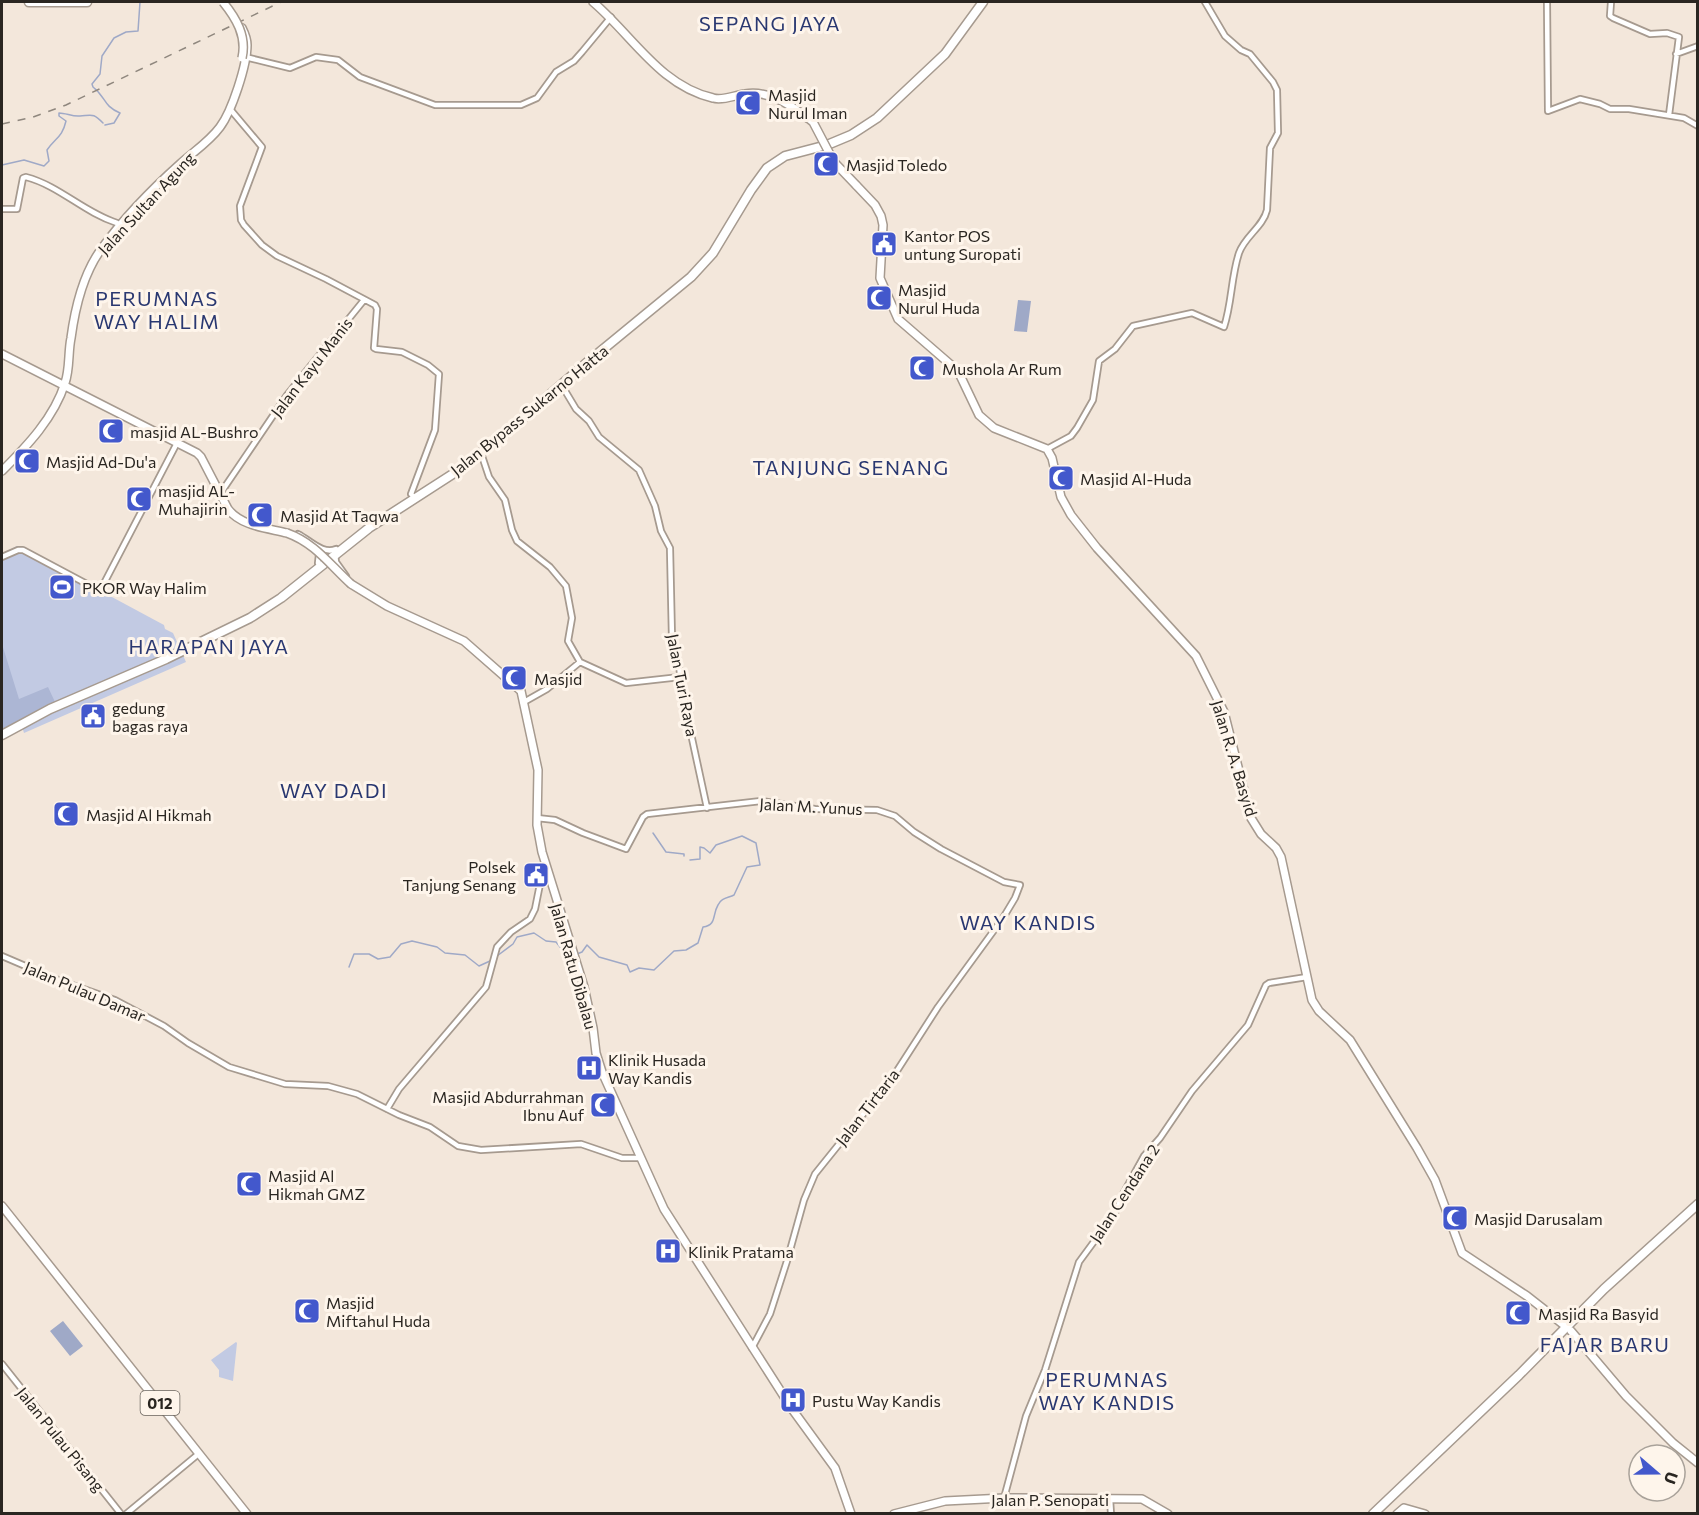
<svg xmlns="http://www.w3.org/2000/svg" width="1699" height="1515" viewBox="0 0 1699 1515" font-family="Commissioner,sans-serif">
	<rect width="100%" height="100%" fill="#f3e7db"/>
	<!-- green -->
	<path fill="#c2cae3" d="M17,546L164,625L165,629L173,633L186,662L24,733L2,662V554Z
		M236,1342L237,1343L233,1381L219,1377V1370L211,1360Z"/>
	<!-- forest -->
	<path fill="#acb6d4" d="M2,644L19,699L48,687L55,702L2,732Z"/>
	<!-- water -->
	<path fill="#9fa9c7" d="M1018,300L1031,301L1027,332L1014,331Z
		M63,1321L83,1346L70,1356L50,1331Z"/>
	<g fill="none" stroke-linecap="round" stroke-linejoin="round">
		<!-- stream -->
		<path stroke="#9fa9c7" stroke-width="1.5" d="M105,125L114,123L120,113C103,106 106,97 93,87L92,84L100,74L102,56L114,38L126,32L138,31L140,2
			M2,165L24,160L44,166L49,161L47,150C56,137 62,138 66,121L59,116V113C66,113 73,117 80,116C93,115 93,113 103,123
			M653,833L666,852L684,854V856
			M577,954L582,952L587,945L599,957L627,965L630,972L639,968L654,970L674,951L686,950L698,943L703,927C717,925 712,915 718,905C721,898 728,898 734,895L747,867L760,865L756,843L742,836L716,845L710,853L704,848L700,847V859L690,860
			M497,956L513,944L517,937L534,933L546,941L556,942L565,953L572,954
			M349,967L354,954H369L378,959L390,957L401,944L412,941L437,947L445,953L465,955L479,966L490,961"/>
		<defs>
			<path id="minor" d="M1547,2L1548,111L1580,99L1600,104L1610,109H1629L1684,118L1698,126
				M1611,2L1610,16L1613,18L1650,34L1667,33L1679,37L1669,115
				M1676,54L1698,46
				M245,57L290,68L316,57L338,60L360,77L435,105H521L537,98L556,72L574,61L582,52L611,17
				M230,109L262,147L240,206L241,220L244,225L262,245L277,256L326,279L375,305L377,309L374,348L376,349L402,352L428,365L439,374L435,430L411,494L413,496
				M2,209H17L23,178L26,177C60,186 83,212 117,223
				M561,384L576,409L589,421L599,437L639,470L655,506L661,531L670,548L672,639L678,660L685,706L707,808
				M1047,449L1071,436L1077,428L1093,400L1099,361L1115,349L1133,326L1192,313L1224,327C1232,303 1231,277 1239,253C1245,236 1263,227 1267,210L1270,148L1278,133L1277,90L1273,82L1250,54L1241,50L1225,36L1205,2
				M481,453L489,477L505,500L512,530L517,541L550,567L566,586L572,618L568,641L580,662L626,683L680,677
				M220,494L287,395L364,300
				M298,534C310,540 323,555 336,549
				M335,555L336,562L346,576
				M2,557L18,550H23L100,591L177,443
				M318,563L319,554
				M524,702L547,689L580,662
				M537,818L555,820L583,833L626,849L643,817L647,814L761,801L815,809L877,810L895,816L914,832L941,849L1004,882L1020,885L1015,898L1003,918L938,1007L893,1077L815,1174L804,1200L787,1261L770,1314L752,1348
				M2,956L58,980L115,1000L164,1026L188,1043L229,1067L285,1084L328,1086L357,1094L399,1115L430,1127L458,1146L481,1150L581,1144L622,1158H641
				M387,1109L399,1089L486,987L497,947L511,932L530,919L535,909L540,884L549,877
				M2,1364L121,1514
				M1004,1498L1026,1416L1045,1370L1079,1262L1115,1213L1122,1196L1144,1156L1160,1138L1192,1091L1248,1025L1266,985L1269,983L1307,977
				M1110,1499L1111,1514
				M126,1514L196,1456"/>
			<path id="major" d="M593,2C632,35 660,86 713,98C723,101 735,95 745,94C767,90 790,104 807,118
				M856,185L875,205L881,216L883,225L880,278L898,319L958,371L979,415L994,428L1047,449L1052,458L1061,497L1071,515L1097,548L1196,656L1224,712L1251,818L1261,834L1276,848L1281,857L1312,1000L1319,1011L1350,1040L1417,1148L1435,1180L1462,1253L1527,1296L1564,1325
				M2,354L197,453L201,457L228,509C241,526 267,528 287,533
				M2,471C27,446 54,418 65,383C70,369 68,352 71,338C75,308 84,272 102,248C124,218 152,189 180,164C193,152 209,142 220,127C232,111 247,65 247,45C247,39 245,34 242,28
				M351,584L387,606L464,641L521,691L538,770L537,825L542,852L584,987L593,1028L596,1053L602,1072L664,1209L792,1409L835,1468L851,1514
				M2,1206L247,1514
				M1571,1331L1626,1396L1673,1443L1698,1463
				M894,1514L945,1501L1004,1498L1142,1499L1168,1514
				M1397,1514L1404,1508L1425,1514"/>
			<path id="highway" d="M29,2H87
				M2,735L50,709L166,659L250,618L281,598L369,528L459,470L502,436L590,360L691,277L713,253L751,190L767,168L785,156L827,145L851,135L877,118L945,54L983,2
				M1373,1514L1519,1375L1604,1289L1698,1204"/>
		</defs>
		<!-- minor casing -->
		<use href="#minor" stroke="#a69a8f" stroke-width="8"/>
		<!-- major casing -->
		<use href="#major" stroke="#a69a8f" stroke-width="10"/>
		<!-- highway casing -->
		<use href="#highway" stroke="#a69a8f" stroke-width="11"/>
		<!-- minor -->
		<use href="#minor" stroke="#fff" stroke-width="4.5"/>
		<!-- major -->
		<use href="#major" stroke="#fff" stroke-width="7"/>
		<!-- highway -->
		<use href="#highway" stroke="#fff" stroke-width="8"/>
		<!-- rail -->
		<path stroke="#8f877e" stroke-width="1.5" stroke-dasharray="8 8" stroke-linecap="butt" d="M2,124L33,117L66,105L281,2"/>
		<defs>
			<path id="major-bridge" d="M223,2C236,18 247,36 242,58
				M803,114L813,122L834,162L856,185
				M287,533C315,543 330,565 351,584"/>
		</defs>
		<!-- major-bridge casing -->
		<use href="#major-bridge" stroke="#a69a8f" stroke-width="10" stroke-linecap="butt"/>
		<!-- major-bridge -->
		<use href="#major-bridge" stroke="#fff" stroke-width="7"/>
	</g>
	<!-- icons -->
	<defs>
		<symbol id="mosque-square" viewBox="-11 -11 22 22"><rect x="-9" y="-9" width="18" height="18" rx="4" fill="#4358cc" stroke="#fef5eb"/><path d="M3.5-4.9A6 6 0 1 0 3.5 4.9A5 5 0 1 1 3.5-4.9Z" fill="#fff"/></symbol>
		<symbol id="civic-square" viewBox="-11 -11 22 22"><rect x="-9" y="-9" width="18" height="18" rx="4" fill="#4358cc" stroke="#fef5eb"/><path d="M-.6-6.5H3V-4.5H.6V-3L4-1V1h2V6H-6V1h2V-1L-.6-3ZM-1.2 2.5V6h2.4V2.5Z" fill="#fff"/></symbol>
		<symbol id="stadium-square" viewBox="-11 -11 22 22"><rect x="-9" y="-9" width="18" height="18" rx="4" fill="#4358cc" stroke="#fef5eb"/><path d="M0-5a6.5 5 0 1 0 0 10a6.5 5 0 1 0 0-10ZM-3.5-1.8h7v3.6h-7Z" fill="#fff"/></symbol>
		<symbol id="hospital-square" viewBox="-11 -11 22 22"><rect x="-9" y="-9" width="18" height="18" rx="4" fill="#4358cc" stroke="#fef5eb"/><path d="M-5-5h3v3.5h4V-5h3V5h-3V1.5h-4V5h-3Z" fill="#fff"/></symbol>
	</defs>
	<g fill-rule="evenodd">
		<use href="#mosque-square" x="733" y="88" width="30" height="30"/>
		<use href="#mosque-square" x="811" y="149" width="30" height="30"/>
		<use href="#civic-square" x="869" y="229" width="30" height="30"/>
		<use href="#mosque-square" x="864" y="283" width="30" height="30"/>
		<use href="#mosque-square" x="907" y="353" width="30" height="30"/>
		<use href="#mosque-square" x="96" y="416" width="30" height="30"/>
		<use href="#mosque-square" x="12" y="446" width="30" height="30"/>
		<use href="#mosque-square" x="1046" y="463" width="30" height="30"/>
		<use href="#mosque-square" x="124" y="484" width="30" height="30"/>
		<use href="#mosque-square" x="245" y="500" width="30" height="30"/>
		<use href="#stadium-square" x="47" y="572" width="30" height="30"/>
		<use href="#mosque-square" x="499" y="663" width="30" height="30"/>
		<use href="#civic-square" x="78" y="701" width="30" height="30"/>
		<use href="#mosque-square" x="51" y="799" width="30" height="30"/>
		<use href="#civic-square" x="521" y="860" width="30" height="30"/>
		<use href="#hospital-square" x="574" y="1053" width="30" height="30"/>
		<use href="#mosque-square" x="588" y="1090" width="30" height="30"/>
		<use href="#mosque-square" x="234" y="1169" width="30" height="30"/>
		<use href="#mosque-square" x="1440" y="1203" width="30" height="30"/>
		<use href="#hospital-square" x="653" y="1236" width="30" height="30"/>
		<use href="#mosque-square" x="292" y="1296" width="30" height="30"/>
		<use href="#mosque-square" x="1503" y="1298" width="30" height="30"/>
		<use href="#hospital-square" x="778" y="1385" width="30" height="30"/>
	</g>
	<g text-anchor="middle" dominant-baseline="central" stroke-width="6" stroke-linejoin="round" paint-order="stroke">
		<!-- shield labels -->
		<rect fill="#fef5eb" stroke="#6a645e" stroke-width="1.5" x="140.5" y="1391" width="39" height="24" rx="4.5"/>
		<g font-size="15" font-weight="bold" fill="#2a2621">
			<text x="160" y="1403">012</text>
		</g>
		<!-- poi labels -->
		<g font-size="16" fill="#2a2621" stroke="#fef5eb" text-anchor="start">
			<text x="768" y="94">Masjid<tspan x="768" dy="18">Nurul Iman</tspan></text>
			<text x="846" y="164">Masjid Toledo</text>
			<text x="904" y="235">Kantor POS<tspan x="904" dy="18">untung Suropati</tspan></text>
			<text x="898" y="289">Masjid<tspan x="898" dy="18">Nurul Huda</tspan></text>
			<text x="942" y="368">Mushola Ar Rum</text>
			<text x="130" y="431">masjid AL-Bushro</text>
			<text x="46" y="461">Masjid Ad-Du'a</text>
			<text x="1080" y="478">Masjid Al-Huda</text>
			<text x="158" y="490">masjid AL-<tspan x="158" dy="18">Muhajirin</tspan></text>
			<text x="280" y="515">Masjid At Taqwa</text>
			<text x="82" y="587">PKOR Way Halim</text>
			<text x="534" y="678">Masjid</text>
			<text x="112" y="707">gedung<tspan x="112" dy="18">bagas raya</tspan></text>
			<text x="86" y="814">Masjid Al Hikmah</text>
			<text x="516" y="866" text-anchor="end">Polsek<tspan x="516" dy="18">Tanjung Senang</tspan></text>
			<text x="608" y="1059">Klinik Husada<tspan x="608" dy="18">Way Kandis</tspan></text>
			<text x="584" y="1096" text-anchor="end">Masjid Abdurrahman<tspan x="584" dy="18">Ibnu Auf</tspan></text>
			<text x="268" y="1175">Masjid Al<tspan x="268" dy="18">Hikmah GMZ</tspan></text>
			<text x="1474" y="1218">Masjid Darusalam</text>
			<text x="688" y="1251">Klinik Pratama</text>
			<text x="326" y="1302">Masjid<tspan x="326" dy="18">Miftahul Huda</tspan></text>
			<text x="1538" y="1313">Masjid Ra Basyid</text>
			<text x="812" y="1400">Pustu Way Kandis</text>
		</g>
		<!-- street labels -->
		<g font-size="16" fill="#2a2621" stroke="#fef5eb">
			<text transform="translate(146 203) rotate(-47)">Jalan Sultan Agung</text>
			<text transform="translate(311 367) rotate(-52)">Jalan Kayu Manis</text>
			<text transform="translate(529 410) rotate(-39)">Jalan Bypass Sukarno Hatta</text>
			<text transform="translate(683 685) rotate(79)">Jalan Turi Raya</text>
			<text transform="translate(1235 758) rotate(73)">Jalan R. A. Basyid</text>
			<text transform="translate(811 806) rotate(3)">Jalan M. Yunus</text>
			<text transform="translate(574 966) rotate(74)">Jalan Ratu Dibalau</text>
			<text transform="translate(85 991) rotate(23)">Jalan Pulau Damar</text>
			<text transform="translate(867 1107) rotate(-52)">Jalan Tirtaria</text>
			<text transform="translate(1124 1193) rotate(-57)">Jalan Cendana 2</text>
			<text transform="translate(61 1439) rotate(51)">Jalan Pulau Pisang</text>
			<text x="1050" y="1499">Jalan P. Senopati</text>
		</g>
		<!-- quarter labels -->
		<g font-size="20" letter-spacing="1.5" fill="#2a3871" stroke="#fef5eb">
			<text x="770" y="23">SEPANG JAYA</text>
			<text x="157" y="298">PERUMNAS<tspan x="157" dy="23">WAY HALIM</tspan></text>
			<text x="851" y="467">TANJUNG SENANG</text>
			<text x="209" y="646">HARAPAN JAYA</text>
			<text x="334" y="790">WAY DADI</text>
			<text x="1028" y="922">WAY KANDIS</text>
			<text x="1605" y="1344">FAJAR BARU</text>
			<text x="1107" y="1379">PERUMNAS<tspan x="1107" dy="23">WAY KANDIS</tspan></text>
		</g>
	</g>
	<!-- border -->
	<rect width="1699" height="1515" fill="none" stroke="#2a2621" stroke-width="6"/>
	<!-- north arrow -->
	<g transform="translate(1657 1473) rotate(110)"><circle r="28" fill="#fef5eb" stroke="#a9a29a" stroke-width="1.5"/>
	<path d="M0-4.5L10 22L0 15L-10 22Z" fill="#4358cc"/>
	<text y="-9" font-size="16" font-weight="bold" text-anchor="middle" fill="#2a2621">U</text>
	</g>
</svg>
